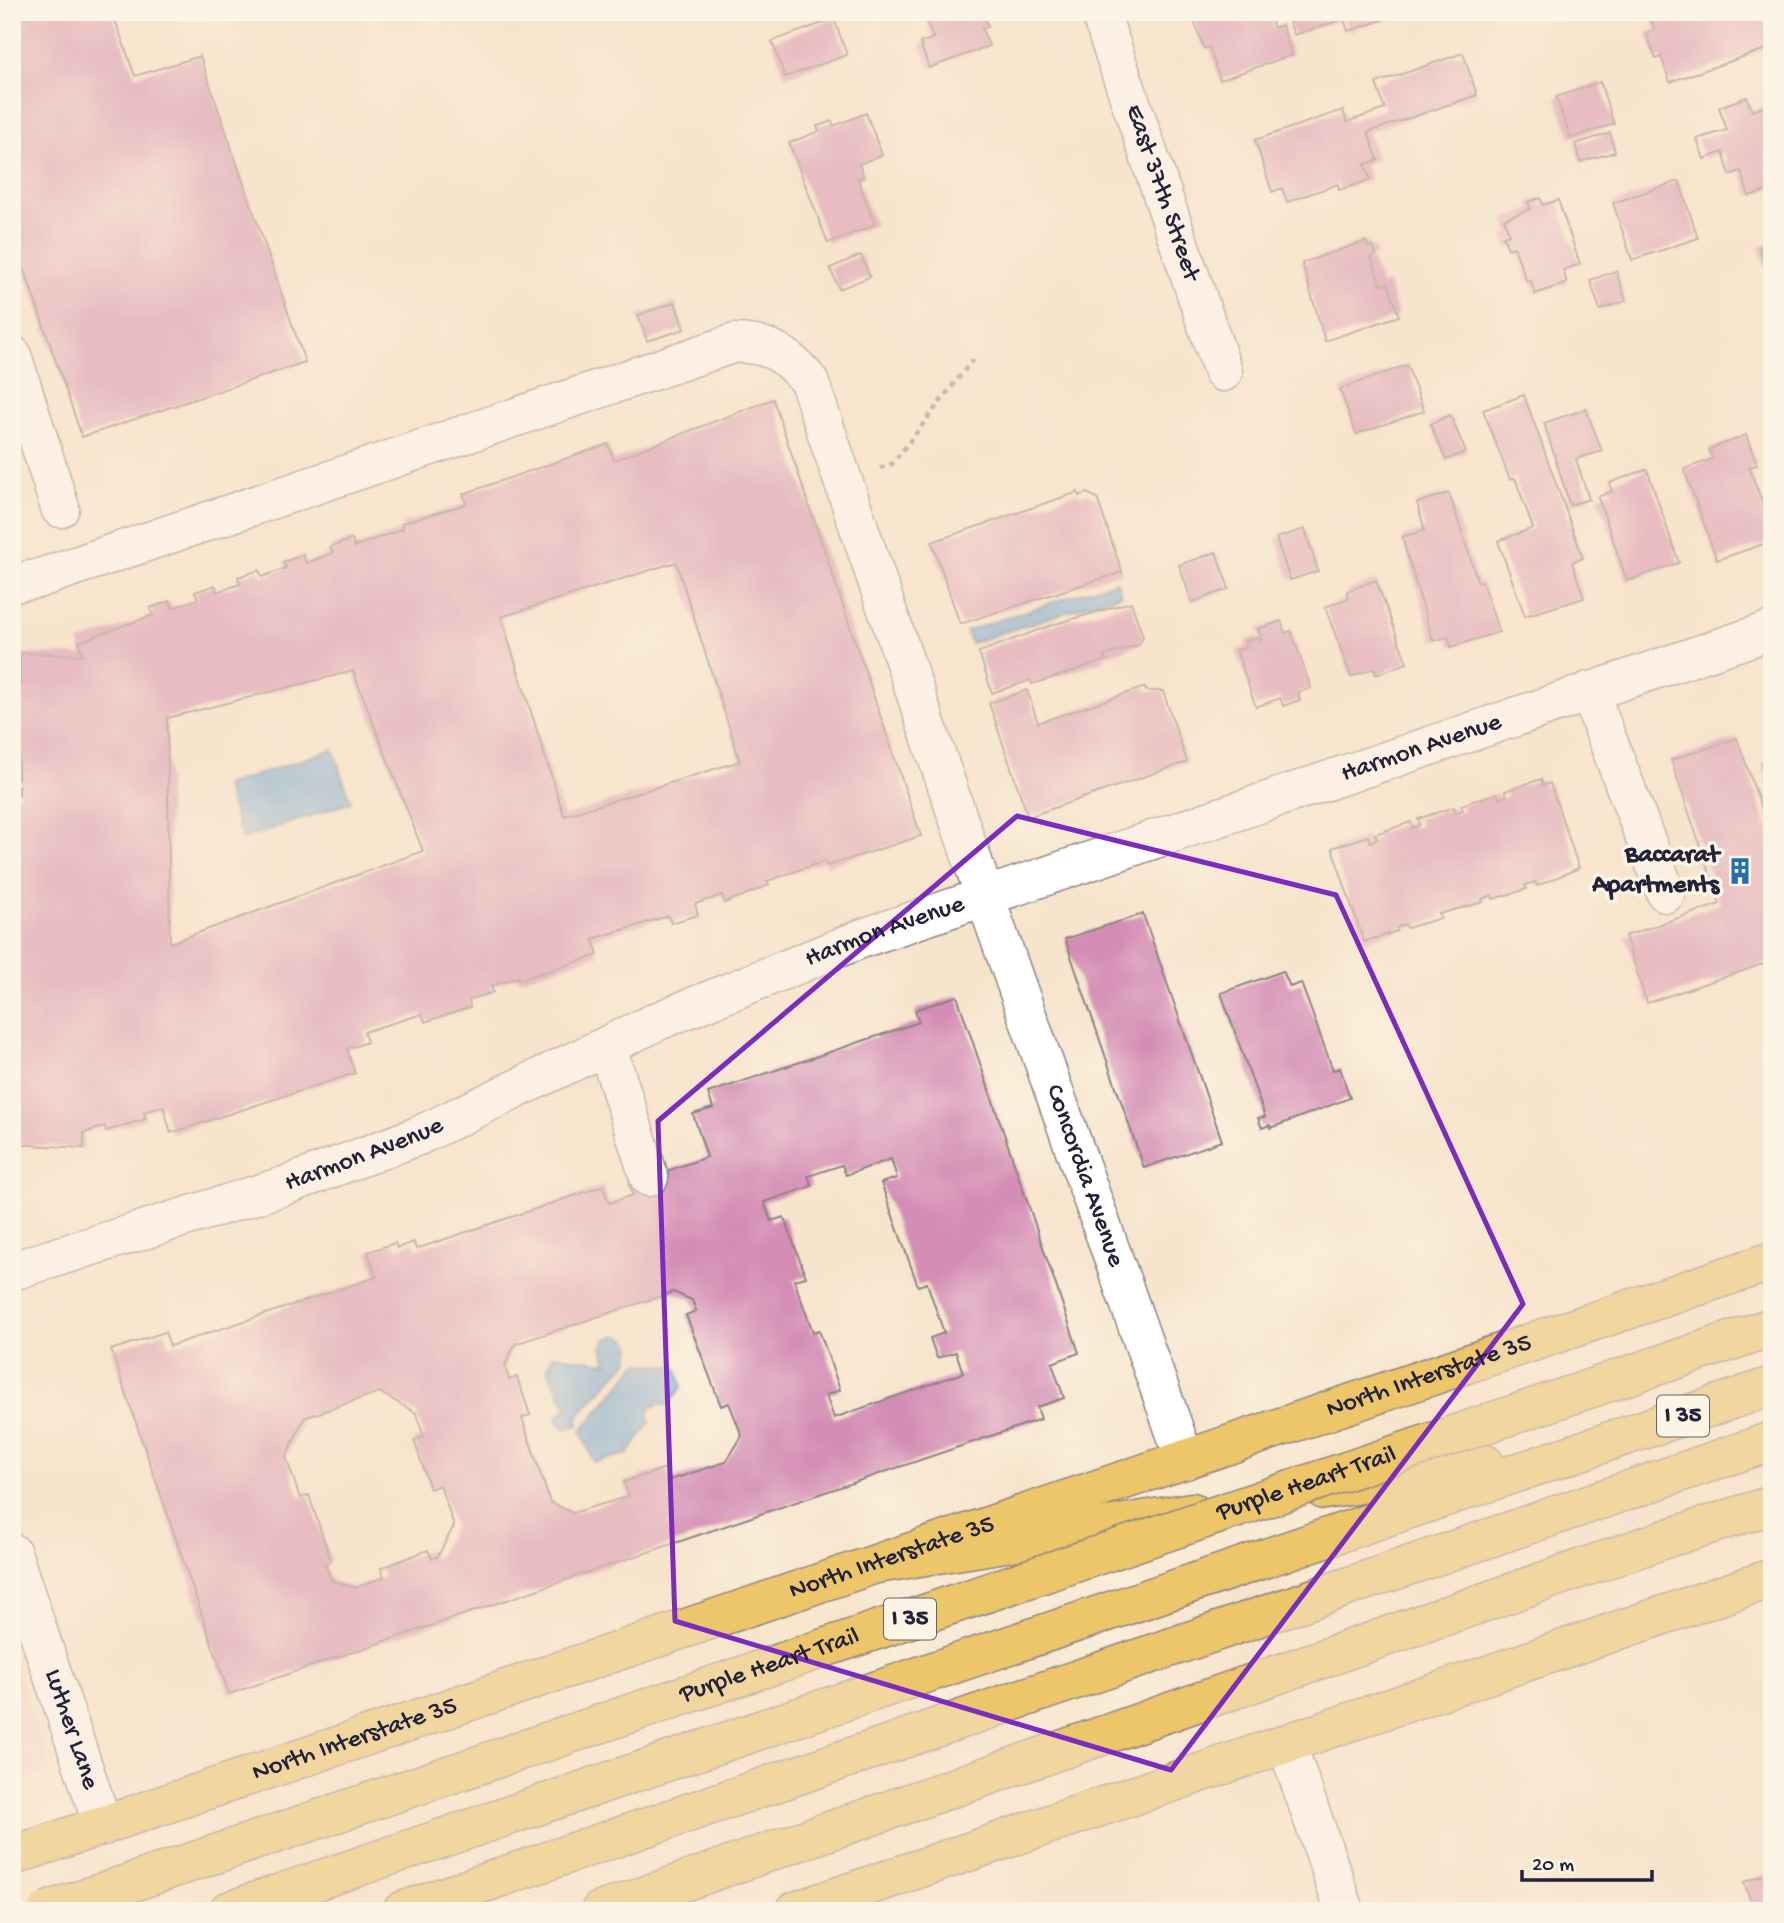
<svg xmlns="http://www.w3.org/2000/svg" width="1784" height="1923" viewBox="0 0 1784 1923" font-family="'Gochi Hand',sans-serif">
	<rect width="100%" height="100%" fill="#fcf5e5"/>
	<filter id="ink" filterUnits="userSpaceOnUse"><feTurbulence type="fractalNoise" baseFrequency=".0143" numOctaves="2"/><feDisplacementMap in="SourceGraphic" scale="14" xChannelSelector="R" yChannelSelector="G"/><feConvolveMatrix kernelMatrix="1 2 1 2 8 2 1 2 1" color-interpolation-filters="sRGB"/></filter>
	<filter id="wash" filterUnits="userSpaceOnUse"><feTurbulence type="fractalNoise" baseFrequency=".00686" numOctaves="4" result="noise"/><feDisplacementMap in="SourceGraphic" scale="28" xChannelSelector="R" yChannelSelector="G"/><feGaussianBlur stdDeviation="1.57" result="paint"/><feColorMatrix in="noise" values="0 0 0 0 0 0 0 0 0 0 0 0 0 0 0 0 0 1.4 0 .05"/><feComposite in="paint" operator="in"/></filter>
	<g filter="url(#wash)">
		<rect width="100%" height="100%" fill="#f7e4cc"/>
		<!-- built -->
		<path fill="#f7d0cf" d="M12,1659L52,1770L12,1784Z"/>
		<!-- water -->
		<path fill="#68a4d9" stroke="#45638a" stroke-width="2" d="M1117,581L1121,594L971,643L966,631Z
			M333,749L351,802L242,839L225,786Z
			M616,1335L625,1338L631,1345L629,1360L579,1414L578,1425L565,1429L559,1424L557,1417L567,1407L547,1369L553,1355L607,1363L602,1347L607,1339Z
			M638,1363L676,1367L682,1386L668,1406L661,1403L651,1407L648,1415L650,1422L628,1454L594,1462L581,1431Z"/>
		<g id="blocks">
			<!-- building -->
			<path fill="#d48db5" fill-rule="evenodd" d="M12,12H118L113,14L135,76L200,56L305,362L82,437L12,234Z
				M923,12H982L988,27L982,28L989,46L929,68L920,43L933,38Z
				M1200,12H1269L1274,28L1282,25L1292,55L1220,80L1209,47L1204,49L1192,15Z
				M1286,12H1387L1389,18L1348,31L1344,19L1294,35Z
				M1660,12H1749L1752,20L1764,16L1772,47L1670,82L1661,57L1656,59L1646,33L1655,30L1650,16Z
				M834,19L847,55L785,77L772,41Z
				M1463,53L1477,95L1368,132L1378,160L1365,164L1370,180L1339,190L1338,184L1287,202L1282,188L1272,192L1255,140L1343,110L1347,122L1385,109L1376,83Z
				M1600,82L1614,124L1571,138L1556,97Z
				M1747,97L1752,111L1772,104V189L1749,196L1741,171L1730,175L1723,152L1704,159L1697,139L1727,130L1719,107Z
				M866,113L882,155L859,164L864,177L858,179L875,225L828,243L789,143L819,131L817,126L832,121L834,126Z
				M1610,133L1615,152L1580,162L1575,144Z
				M1679,181L1698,238L1632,260L1613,203Z
				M1540,198L1543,205L1558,200L1580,264L1563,270L1567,283L1535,294L1531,281L1527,282L1514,247L1508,249L1503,236L1509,234L1504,219L1531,209L1528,202Z
				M1366,241L1368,247L1373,246L1376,255L1371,257L1381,285L1388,283L1399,316L1325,341L1302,263Z
				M1772,243V263L1765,266L1759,247Z
				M861,255L870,277L839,289L830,268Z
				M1616,271L1626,301L1600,310L1590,280Z
				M675,302L684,329L647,341L638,315Z
				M1407,365L1424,411L1356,434L1340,389Z
				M1524,395L1583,558L1572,562L1584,598L1525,616L1498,541L1533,528L1515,478L1510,480L1483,410Z
				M773,399L921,836L827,866L825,861L767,881L769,885L725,903L722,895L695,904L698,915L671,923L668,916L593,939L598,955L519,980L518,977L491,986L493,992L469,1000L470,1007L425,1022L422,1014L364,1032L367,1042L347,1049L355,1073L171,1133L163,1106L144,1112L146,1119L106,1131L105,1126L84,1133V1148L12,1144L15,973H12L15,891H12V864L14,796H19V787L14,788V779H18L19,747H14L15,717H20V653L82,655L79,642L153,615L150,608L170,601L172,608L198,599L195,592L215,585L217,592L240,584L238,577L259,570L262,577L286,568L283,562L303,555L306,563L333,553L330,547L352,539L354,547L403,529L402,523L466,504L463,494L608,444L614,460ZM676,562L740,761L564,816L501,617ZM353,671L423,851L170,943L167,718Z
				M1586,409L1602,451L1576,459L1589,499L1570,505L1544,423Z
				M1450,415L1466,452L1446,460L1430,424Z
				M1746,435L1757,465L1749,467L1772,528V541L1717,560L1684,469L1712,459L1709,449Z
				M1647,469L1679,563L1627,581L1598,497L1612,491L1609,483Z
				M1078,492L1079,496L1087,493L1097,498L1122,572L960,624L932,542Z
				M1449,493L1478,582L1482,581L1499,632L1451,647L1448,637L1433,641L1402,537L1425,530L1417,503Z
				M1305,529L1318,571L1290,580L1276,538Z
				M1216,552L1229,589L1192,602L1179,565Z
				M1376,580L1407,663L1376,675L1374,668L1351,677L1325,607L1349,598L1347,591Z
				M1131,602L1143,637L1139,645L1104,656L1106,660L1068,673L1032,684L1031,680L992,693L979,652L1052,625Z
				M1281,621L1285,633L1291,631L1311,688L1298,692L1300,700L1283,706L1280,698L1256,707L1236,650L1246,647L1245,641L1257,637L1259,642L1262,641L1258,629Z
				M1145,687L1146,691H1163L1187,762L1028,817L989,703L1027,690L1038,723Z
				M1737,738L1772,839V961L1647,1003L1625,936L1720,904L1671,760Z
				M1772,760V784L1769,785L1762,763Z
				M1541,779L1543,786L1550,783L1579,868L1537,886L1535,882L1525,885L1527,889L1493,899L1492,895L1482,899L1483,902L1439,914L1441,918L1407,928L1405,924L1396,928L1397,931L1364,942L1332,848L1368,836L1370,842L1377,839L1375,834L1411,822L1413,828L1420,825L1418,819L1454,807L1456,813L1463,810L1461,805L1497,793L1499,799L1507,796L1505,791Z
				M1143,914L1222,1141L1144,1168L1065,939Z
				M1283,971L1290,987L1301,983L1333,1070L1340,1068L1350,1098L1271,1128L1270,1125L1262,1128L1258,1118L1265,1117L1221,993Z
				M957,996L1079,1353L1052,1363L1064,1398L1037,1407L1041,1419L229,1694L111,1350L165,1332L170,1346L376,1277L368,1252L395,1243L397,1248L414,1242L416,1249L603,1186L609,1203L633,1195L629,1184L707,1157L693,1114L713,1108L708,1093L919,1022L915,1010ZM891,1159L897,1178L881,1183L918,1286L927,1283L944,1333L930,1338L937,1358L956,1352L963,1373L834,1418L826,1395L840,1390L819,1330L813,1332L794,1280L806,1277L784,1217L771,1221L764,1202L812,1186L808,1176L842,1165L846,1175ZM673,1292L692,1300L696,1311L686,1315L721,1406L729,1403L742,1436L726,1462L670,1480L666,1468L624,1482L629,1496L573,1513L550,1502L522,1418L530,1415L517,1377L509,1380L505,1366L515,1344ZM379,1392L416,1413L424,1437L414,1440L430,1489L440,1485L454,1526L438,1556L432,1559L428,1550L381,1568L384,1577L355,1588L331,1580L325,1563L331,1561L309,1495L300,1498L286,1457L304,1418Z
				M1766,1874L1772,1891V1911H1754L1744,1882Z"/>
		</g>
	</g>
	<g filter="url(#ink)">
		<use href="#blocks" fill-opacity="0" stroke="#8c8384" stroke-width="2"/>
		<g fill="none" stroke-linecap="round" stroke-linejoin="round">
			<defs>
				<g id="minor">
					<path id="s1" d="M1100,12L1223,372"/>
					<path d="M12,355L60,508"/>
					<path id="s2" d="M12,583L37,579L735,343C773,344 785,354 809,381L984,894L1185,1460"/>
					<path d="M1589,691L1666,893"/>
					<path d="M607,1047L649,1177"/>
					<path id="s3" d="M12,1271L284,1186L418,1136L658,1021L863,938L1772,630"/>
					<path id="s4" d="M12,1553L103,1826"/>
					<path d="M1287,1745L1345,1911"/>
				</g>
				<g id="major">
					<path id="s5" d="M12,1856L1772,1261"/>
					<path d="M795,1911L1772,1578"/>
				</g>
				<path id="highway" d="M1324,1490L1485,1464
					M877,1564L1192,1512
					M228,1911L1772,1386
					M402,1911L1772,1441
					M600,1911L1665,1539L1772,1505"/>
			</defs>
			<!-- minor casing -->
			<use href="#minor" stroke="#8c8384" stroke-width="41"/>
			<!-- major casing -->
			<use href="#major" stroke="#8c8384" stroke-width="41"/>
			<!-- highway casing -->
			<use href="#highway" stroke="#8c8384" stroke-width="41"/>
			<!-- path -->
			<path stroke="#8c8384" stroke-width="4.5" stroke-dasharray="5 5" stroke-linecap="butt" d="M880,468L892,464L974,358"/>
			<!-- minor -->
			<use href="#minor" stroke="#fff" stroke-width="38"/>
			<!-- major -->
			<use href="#major" stroke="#ecc669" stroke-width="38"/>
			<!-- highway -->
			<use href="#highway" stroke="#ecc669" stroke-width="38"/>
			<defs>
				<g id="highway-bridge">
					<path id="s6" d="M47,1911L1772,1327"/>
				</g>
			</defs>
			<!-- highway-bridge casing -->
			<use href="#highway-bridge" stroke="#8c8384" stroke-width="41" stroke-linecap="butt"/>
			<!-- highway-bridge -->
			<use href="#highway-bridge" stroke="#ecc669" stroke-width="38"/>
		</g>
	</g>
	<!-- marked area -->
	<path d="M0 0H1784V1923H0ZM1017,816L1336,895L1523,1304L1171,1770L675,1621L658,1121Z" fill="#f7e4cc" fill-opacity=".55" fill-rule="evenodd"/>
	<path fill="none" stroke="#7b2cbf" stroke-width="5" stroke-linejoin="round" d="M1017,816L1336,895L1523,1304L1171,1770L675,1621L658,1121Z"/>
	<!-- icons -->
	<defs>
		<symbol id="building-bare" viewBox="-9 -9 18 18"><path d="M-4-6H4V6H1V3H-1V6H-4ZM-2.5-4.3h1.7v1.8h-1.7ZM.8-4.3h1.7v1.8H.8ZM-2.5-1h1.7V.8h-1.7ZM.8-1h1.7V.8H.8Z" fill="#1f6fb2" stroke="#fcf5e5" stroke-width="2.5" paint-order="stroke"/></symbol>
	</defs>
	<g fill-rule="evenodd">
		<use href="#building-bare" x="1721" y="852" width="38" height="38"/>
	</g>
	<g text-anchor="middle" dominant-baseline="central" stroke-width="7" stroke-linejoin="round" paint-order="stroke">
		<!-- shield labels -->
		<g fill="#fcf5e5" stroke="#63616e" stroke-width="2">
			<rect x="1657" y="1395.5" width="52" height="41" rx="5"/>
			<rect x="884" y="1598.5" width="52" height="41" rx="5"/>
		</g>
		<g font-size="24" font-weight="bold" fill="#22223b">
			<text x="1683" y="1416">I 35</text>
			<text x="910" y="1619">I 35</text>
		</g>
		<!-- street labels -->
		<g font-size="26" fill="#22223b" stroke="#fcf5e5">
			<text stroke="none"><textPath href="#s1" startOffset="191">East 37th Street</textPath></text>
			<text stroke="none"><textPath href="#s3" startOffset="1505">Harmon Avenue</textPath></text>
			<text stroke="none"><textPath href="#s3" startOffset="938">Harmon Avenue</textPath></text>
			<text stroke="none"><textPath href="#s3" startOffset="371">Harmon Avenue</textPath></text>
			<text stroke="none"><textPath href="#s2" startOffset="1690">Concordia Avenue</textPath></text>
			<text stroke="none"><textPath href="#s5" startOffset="1496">North Interstate 35</textPath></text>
			<text stroke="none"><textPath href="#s6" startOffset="1330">Purple Heart Trail</textPath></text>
			<text stroke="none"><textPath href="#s5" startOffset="929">North Interstate 35</textPath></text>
			<text stroke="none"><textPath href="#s6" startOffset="763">Purple Heart Trail</textPath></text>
			<text stroke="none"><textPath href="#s4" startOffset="186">Luther Lane</textPath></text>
			<text stroke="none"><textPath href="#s5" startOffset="362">North Interstate 35</textPath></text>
		</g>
		<!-- poi labels -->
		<g font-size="26" font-weight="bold" fill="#22223b" stroke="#fcf5e5" text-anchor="end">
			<text x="1719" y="856">Baccarat<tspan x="1719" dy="30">Apartments</tspan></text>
		</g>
	</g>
	<!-- margin -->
	<rect width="1784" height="1923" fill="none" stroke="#fcf5e5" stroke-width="42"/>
	<!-- scale -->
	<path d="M1522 1870v10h130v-10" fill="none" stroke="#22223b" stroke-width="3.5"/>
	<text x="1532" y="1870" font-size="21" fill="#22223b" stroke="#fcf5e5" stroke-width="5" paint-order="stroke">20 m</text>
</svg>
